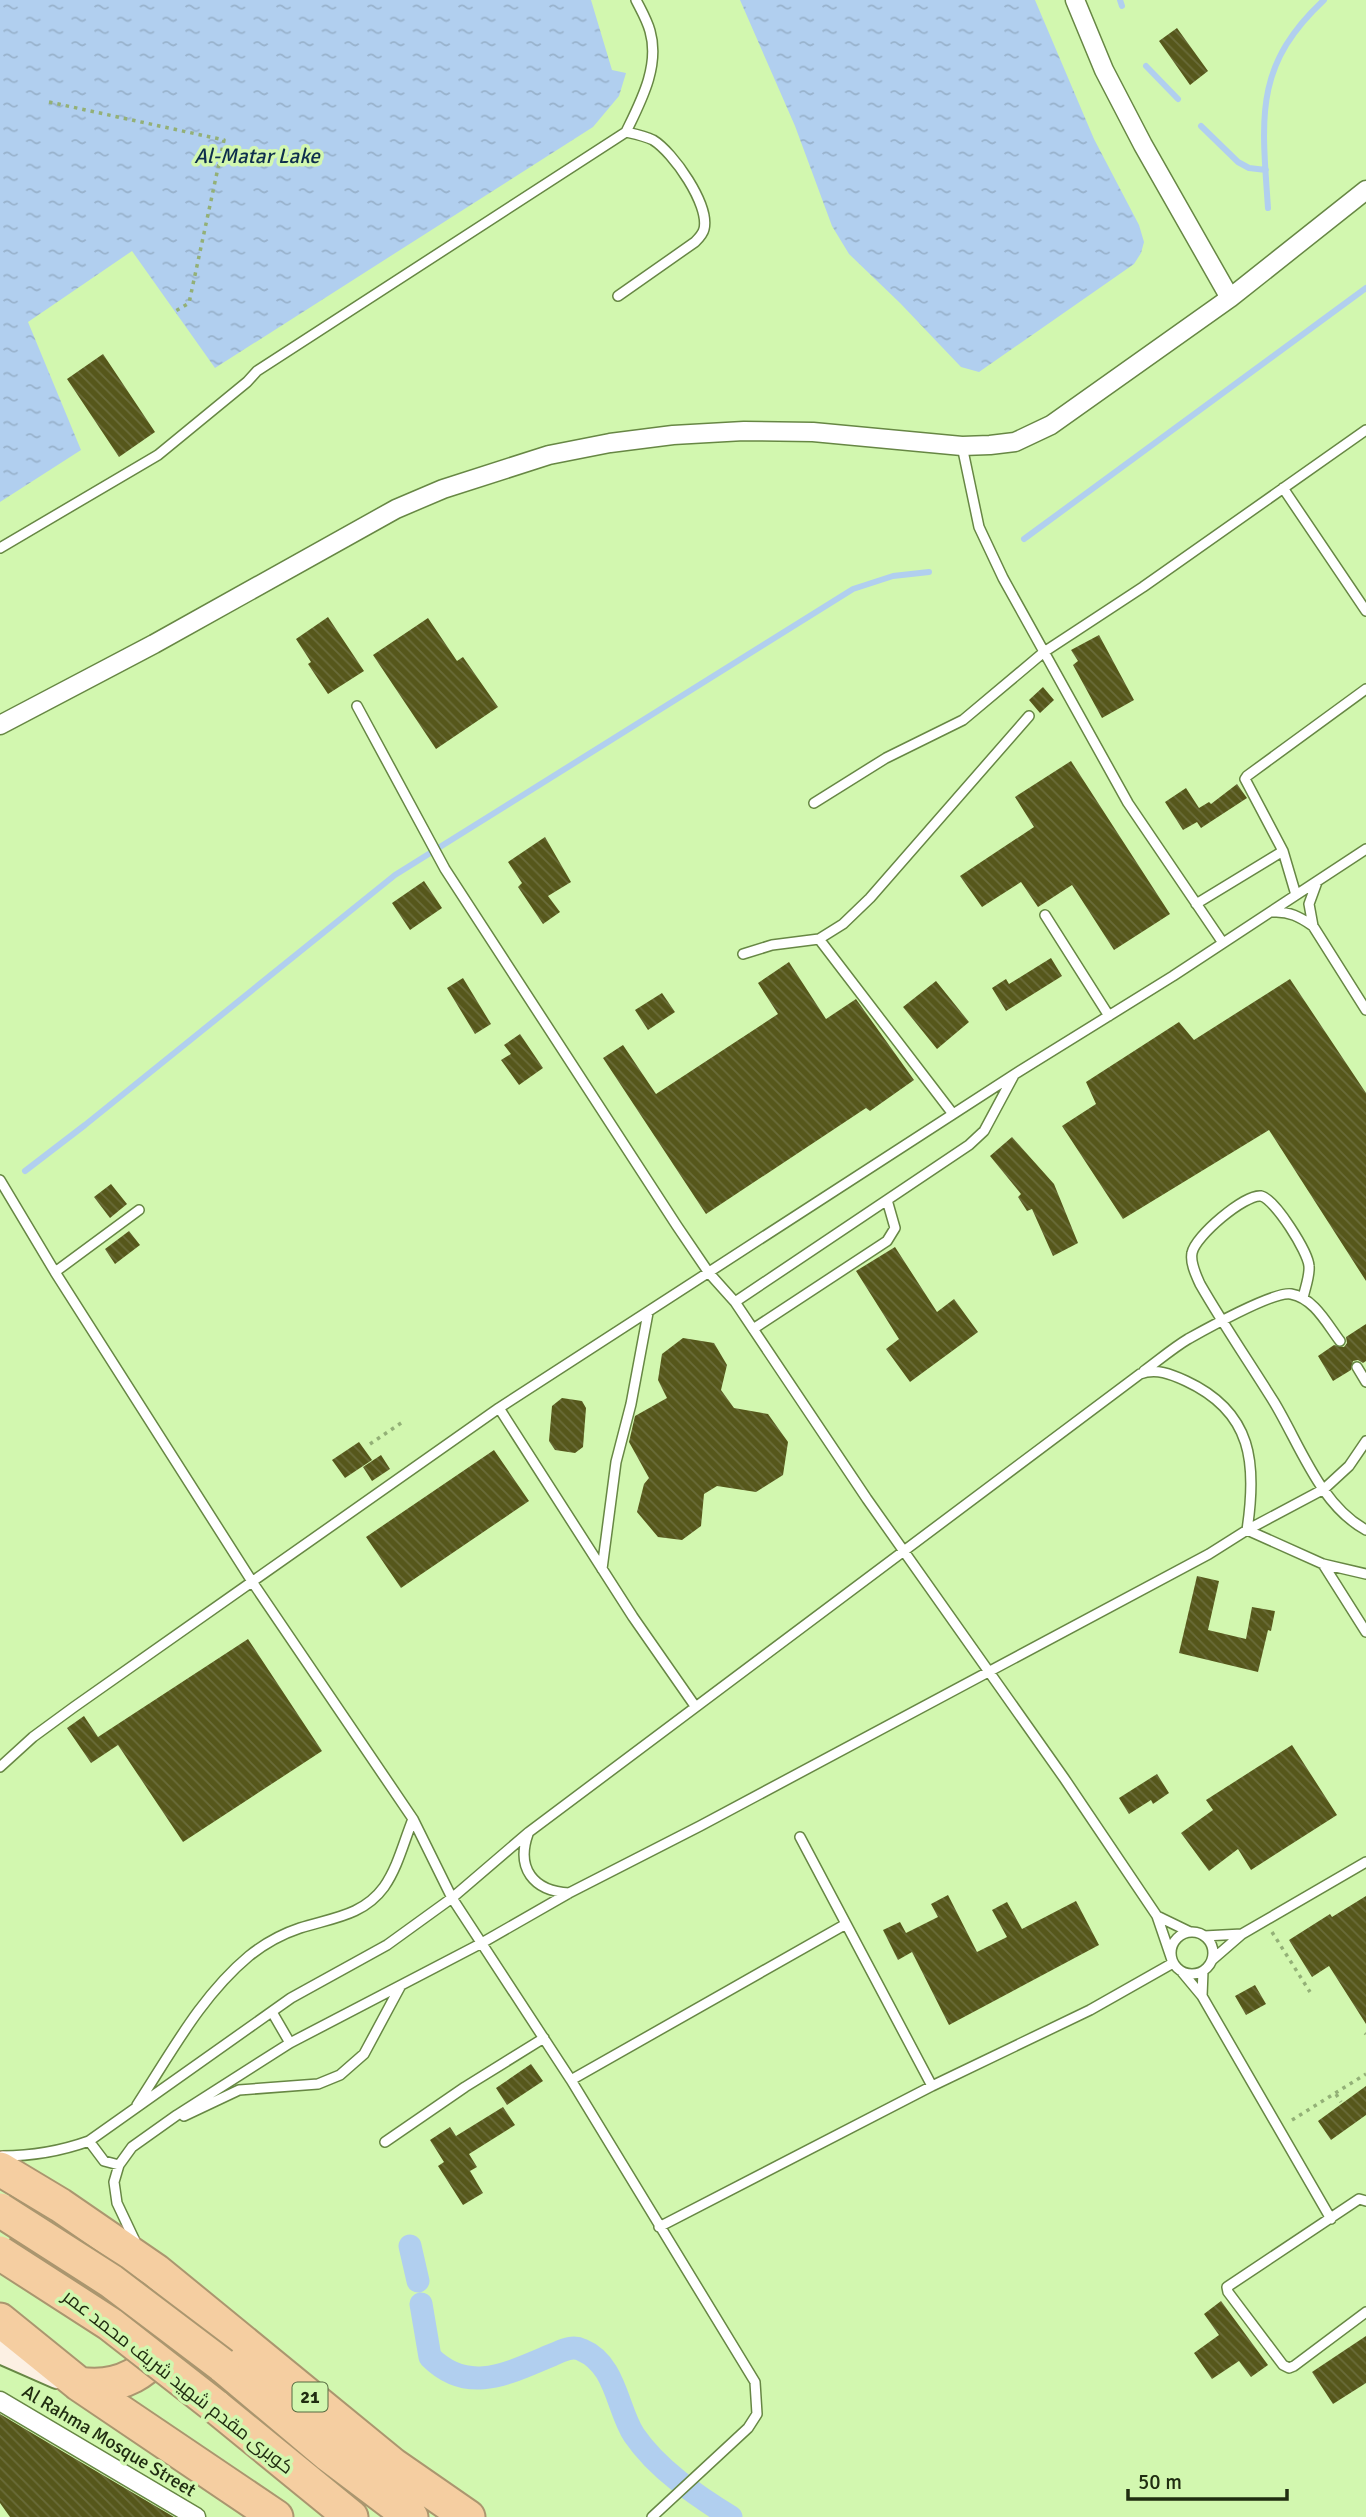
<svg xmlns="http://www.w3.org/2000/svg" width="1366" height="2517" viewBox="0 0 1366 2517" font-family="Signika,Cairo,sans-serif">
	<defs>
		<pattern id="water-ripples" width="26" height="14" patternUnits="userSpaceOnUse" patternTransform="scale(1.75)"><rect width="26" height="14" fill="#b1cfef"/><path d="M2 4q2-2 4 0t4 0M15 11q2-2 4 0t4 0" fill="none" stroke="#98b2cc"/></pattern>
		<pattern id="building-back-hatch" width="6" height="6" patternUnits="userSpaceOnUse" patternTransform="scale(1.75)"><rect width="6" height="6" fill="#56571b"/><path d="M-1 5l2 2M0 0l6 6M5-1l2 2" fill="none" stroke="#6a6c3a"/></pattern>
	</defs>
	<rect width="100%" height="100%" fill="#d2f7af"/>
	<!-- water -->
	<path fill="url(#water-ripples)" d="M0,0H591L612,70L626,73L619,96L593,127L215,368L132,251L28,322L81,450L0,502Z
		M740,0H1035L1094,139L1139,225L1144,242L1141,253L1134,264L979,372L961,367L900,303L849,254L832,226L795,126Z"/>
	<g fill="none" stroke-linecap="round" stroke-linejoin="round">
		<!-- stream -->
		<path stroke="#b1cfef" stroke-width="6" d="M1120,0L1122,6
			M1146,66L1178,99
			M1201,126L1238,162L1249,168L1266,170
			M1268,208C1262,119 1253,66 1324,0
			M1024,539L1366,288
			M25,1171L85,1125L395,875L853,589L893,576L929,572"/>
		<!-- canal -->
		<path stroke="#b1cfef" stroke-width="23" d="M410,2246L418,2281
			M421,2304L430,2357C469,2396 510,2372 552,2355C562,2351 572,2345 582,2350C616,2364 617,2409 634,2435C657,2469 697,2496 731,2517"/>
	</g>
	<!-- building -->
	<path fill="url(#building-back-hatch)" d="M1177,28L1208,71L1190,85L1159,41Z
		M103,354L155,432L119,457L67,379Z
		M328,617L364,671L328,694L308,664L311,662L296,639Z
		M428,618L457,661L463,657L498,707L436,749L373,655Z
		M1099,635L1134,700L1102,718L1073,665L1078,661L1071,650Z
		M1043,687L1054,700L1040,713L1029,700Z
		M1071,761L1170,914L1114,950L1072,885L1038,907L1021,882L982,907L960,876L1034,827L1015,797Z
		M1237,784L1247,798L1201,828L1197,822L1183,830L1165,802L1186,788L1199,808L1209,802L1211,804Z
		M545,837L571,882L548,896L560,912L543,924L518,887L522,883L508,862Z
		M424,881L442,908L410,930L392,903Z
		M1051,958L1062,976L1006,1011L992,988L1006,979L1009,984Z
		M789,962L826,1019L856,999L914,1080L870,1111L866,1108L706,1214L603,1058L623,1045L656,1094L778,1014L758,983Z
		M463,978L491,1024L475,1034L447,988Z
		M1290,979L1366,1093V1281L1269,1130L1123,1219L1062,1126L1096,1104L1086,1082L1179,1022L1194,1040Z
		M936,981L969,1022L937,1049L903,1007Z
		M662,993L675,1012L648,1030L635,1010Z
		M520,1034L543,1068L519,1085L501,1060L511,1054L504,1045Z
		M1012,1137L1054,1184L1078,1243L1053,1256L1032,1209L1027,1211L1018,1197L1021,1194L990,1156Z
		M111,1184L127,1204L110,1218L94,1197Z
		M129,1231L140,1245L115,1264L105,1249Z
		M895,1247L937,1312L954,1299L978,1332L910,1382L886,1349L899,1339L856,1271Z
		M1366,1324V1361L1363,1363L1358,1360L1353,1361L1351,1370L1333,1381L1318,1356L1334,1345L1344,1347L1347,1343L1346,1337Z
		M683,1338L714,1343L727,1365L721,1390L734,1408L768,1414L788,1442L783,1475L756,1492L717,1486L704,1494L701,1526L682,1540L658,1537L637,1512L644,1484L649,1478L629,1442L635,1416L667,1398L658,1380L662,1354Z
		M562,1398L582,1401L586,1408L583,1447L575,1453L555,1450L549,1441L552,1406Z
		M359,1442L372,1460L345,1478L332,1460Z
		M494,1450L529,1501L401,1588L366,1537Z
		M381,1455L390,1469L372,1481L363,1467Z
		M1197,1576L1219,1581L1208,1630L1246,1639L1252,1607L1275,1611L1271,1631L1268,1630L1258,1672L1179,1653Z
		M248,1639L322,1751L183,1842L118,1745L91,1763L67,1728L84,1716L98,1737Z
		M1292,1745L1337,1815L1251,1870L1238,1849L1209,1871L1181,1833L1213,1810L1206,1800Z
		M1157,1774L1169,1793L1153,1804L1151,1800L1129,1814L1119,1798Z
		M948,1895L977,1952L1007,1937L992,1910L1007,1902L1022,1929L1076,1901L1099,1945L949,2025L912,1952L898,1960L883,1930L900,1922L906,1933L938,1917L931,1904Z
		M1366,1896V2024L1329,1966L1312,1977L1289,1940L1330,1914L1332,1917Z
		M1255,1985L1266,2004L1246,2015L1235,1996Z
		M531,2064L543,2081L507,2105L496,2088Z
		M1366,2086V2115L1331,2140L1318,2121Z
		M503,2107L515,2125L469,2154L477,2167L470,2171L483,2193L463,2205L438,2166L444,2162L430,2140L450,2127L456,2136Z
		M1221,2301L1268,2365L1251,2377L1239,2361L1212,2379L1194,2353L1219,2335L1204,2314Z
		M1366,2336V2383L1333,2404L1312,2372Z
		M0,2414L62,2451L174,2517H10L0,2503Z"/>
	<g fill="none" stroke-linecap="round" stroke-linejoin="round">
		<defs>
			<path id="lane" d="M618,296L695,242C699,238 703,234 704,229C710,205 673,152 653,140C645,136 635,134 626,132
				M962,446L979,527L1003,578L1128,803L1223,943
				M1283,488L1366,611
				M0,548L158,455L247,382L257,371L626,132C641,101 660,66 650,31C647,20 641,10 636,0
				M357,706L445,869L677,1226L709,1273L735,1302L867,1499L1064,1778L1157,1916L1173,1963L1090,2010L932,2086L659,2227
				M814,803L886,758L963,720L1044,652L1143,587L1366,430
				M1317,882L1309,904L1313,926L1366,1010
				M1296,895L1283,851L1245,779L1247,776L1366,689
				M1196,904L1283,851
				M1273,912C1289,911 1300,917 1313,926
				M1045,915L1109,1016
				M819,939L953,1114
				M743,954L772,945L819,939L843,924L870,898L1029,716
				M0,1180L55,1272L253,1583L413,1819L452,1898L571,2080L755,2382L757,2414L748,2428L652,2517
				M55,1272L139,1210
				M1303,1298C1305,1288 1310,1276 1309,1266C1308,1252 1275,1199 1261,1196C1245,1194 1195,1236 1192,1253C1190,1263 1196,1275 1200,1284C1223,1324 1249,1362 1274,1402C1300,1445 1320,1505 1366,1530
				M735,1302L969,1145L984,1131L1014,1075
				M753,1329L887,1241L895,1228L887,1200
				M1357,1367L1366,1382
				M1144,1371C1159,1360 1173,1348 1188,1339C1206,1329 1274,1291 1291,1294C1314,1298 1327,1324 1340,1341
				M499,1408L633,1617L695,1706
				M1247,1530L1324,1489L1349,1466L1366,1441
				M1247,1530L1323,1564L1366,1574
				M1323,1564L1366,1632
				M602,1569L616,1462L631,1404L648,1313
				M0,1767L33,1737L74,1707L499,1408L1015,1074L1173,976L1366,849
				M528,1834C516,1868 533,1891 569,1893
				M800,1837L932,2086
				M1157,1916L1190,1932
				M1171 1953a21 21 0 1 1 42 0a21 21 0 1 1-42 0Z
				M1204,1936L1242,1934
				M1212,1960L1242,1934L1366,1862
				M1182,1972L1202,1996L1331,2219
				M1202,1996L1203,1971
				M272,2012L290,2043
				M571,2080L846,1924
				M137,2105C171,2053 201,1996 249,1956C264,1944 282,1934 300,1928C331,1918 363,1916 384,1887C398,1867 404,1841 413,1819
				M184,2116L239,2090L318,2084L340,2075L364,2054L400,1987
				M89,2141L104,2161L119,2165
				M385,2142L465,2087L544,2038
				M2,2156C31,2156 61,2151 89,2141L291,1998L387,1945L452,1898L529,1832L1140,1374C1156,1368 1171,1374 1186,1381C1253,1412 1257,1464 1247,1530L1209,1554L700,1826L569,1893L480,1944L290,2043L177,2115L132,2147L119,2165L114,2182L117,2203L135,2241
				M1366,2201L1359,2199L1227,2287L1228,2292L1283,2365L1289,2368L1294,2366L1366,2312"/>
			<path id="street" d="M1075,0L1104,70L1143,145L1230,298
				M0,725L154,644L396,509L443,489L549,455L610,443L673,435L744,431L813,432L962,446L990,445L1015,442L1051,425L1230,298L1366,190
				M0,2401L196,2517"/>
			<path id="secondary" d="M0,2351L57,2376"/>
			<path id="highway" d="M0,2169L60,2205L156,2271L393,2465L468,2517
				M0,2320L79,2384L276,2517
				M222,2365L329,2455L411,2517
				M79,2384C117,2390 155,2373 167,2334
				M215,2406L351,2517"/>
		</defs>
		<!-- lane casing -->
		<use href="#lane" stroke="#678744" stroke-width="12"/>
		<!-- street casing -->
		<use href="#street" stroke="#678744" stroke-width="21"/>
		<!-- secondary casing -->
		<use href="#secondary" stroke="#678744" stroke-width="28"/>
		<!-- highway casing -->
		<use href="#highway" stroke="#aa966f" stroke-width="37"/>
		<!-- path -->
		<path stroke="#93b077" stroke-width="3.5" stroke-dasharray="3.5 5" stroke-linecap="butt" d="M49,102L224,140L189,303L174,312
			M370,1444L404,1421
			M1272,1932L1310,1992
			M1365,2033L1366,2034
			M1336,2094L1341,2102
			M1292,2120L1366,2074"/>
		<!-- lane -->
		<use href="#lane" stroke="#fff" stroke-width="9"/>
		<!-- street -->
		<use href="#street" stroke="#fff" stroke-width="18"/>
		<!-- secondary -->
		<use href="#secondary" stroke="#fcf0e3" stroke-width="24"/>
		<!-- highway -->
		<use href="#highway" stroke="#f5cea1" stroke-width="33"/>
		<defs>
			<path id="highway-bridge" d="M0,2210L111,2281L222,2365
				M0,2253L110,2324L215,2406"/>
		</defs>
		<!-- highway-bridge casing -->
		<use href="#highway-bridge" stroke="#aa966f" stroke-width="37" stroke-linecap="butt"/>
		<!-- highway-bridge -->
		<use href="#highway-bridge" stroke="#f5cea1" stroke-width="33"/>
	</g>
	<g text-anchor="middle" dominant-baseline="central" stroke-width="7" stroke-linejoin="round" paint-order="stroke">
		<!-- shield labels -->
		<rect fill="#d2f7af" stroke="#556a40" stroke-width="2" x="292.5" y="2382.5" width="35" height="29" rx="5"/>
		<g font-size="18" font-weight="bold" fill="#202d11">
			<text x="310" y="2397">21</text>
		</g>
		<!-- street labels -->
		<g font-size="19" fill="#202d11" stroke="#d2f7af">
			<text transform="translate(178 2382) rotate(38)">كوبرى مقدم شهيد شريف محمد عمر</text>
			<text transform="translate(109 2441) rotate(31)">Al Rahma Mosque Street</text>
		</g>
		<!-- water labels -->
		<g font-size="21" font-style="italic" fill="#0d2d4c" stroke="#d2f7af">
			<text x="257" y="156">Al-Matar Lake</text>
		</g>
	</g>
	<!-- scale -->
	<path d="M1128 2489v10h159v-10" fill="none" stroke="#202d11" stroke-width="3.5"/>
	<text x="1138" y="2489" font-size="21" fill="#202d11" stroke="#d2f7af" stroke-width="5" paint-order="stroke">50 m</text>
</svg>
